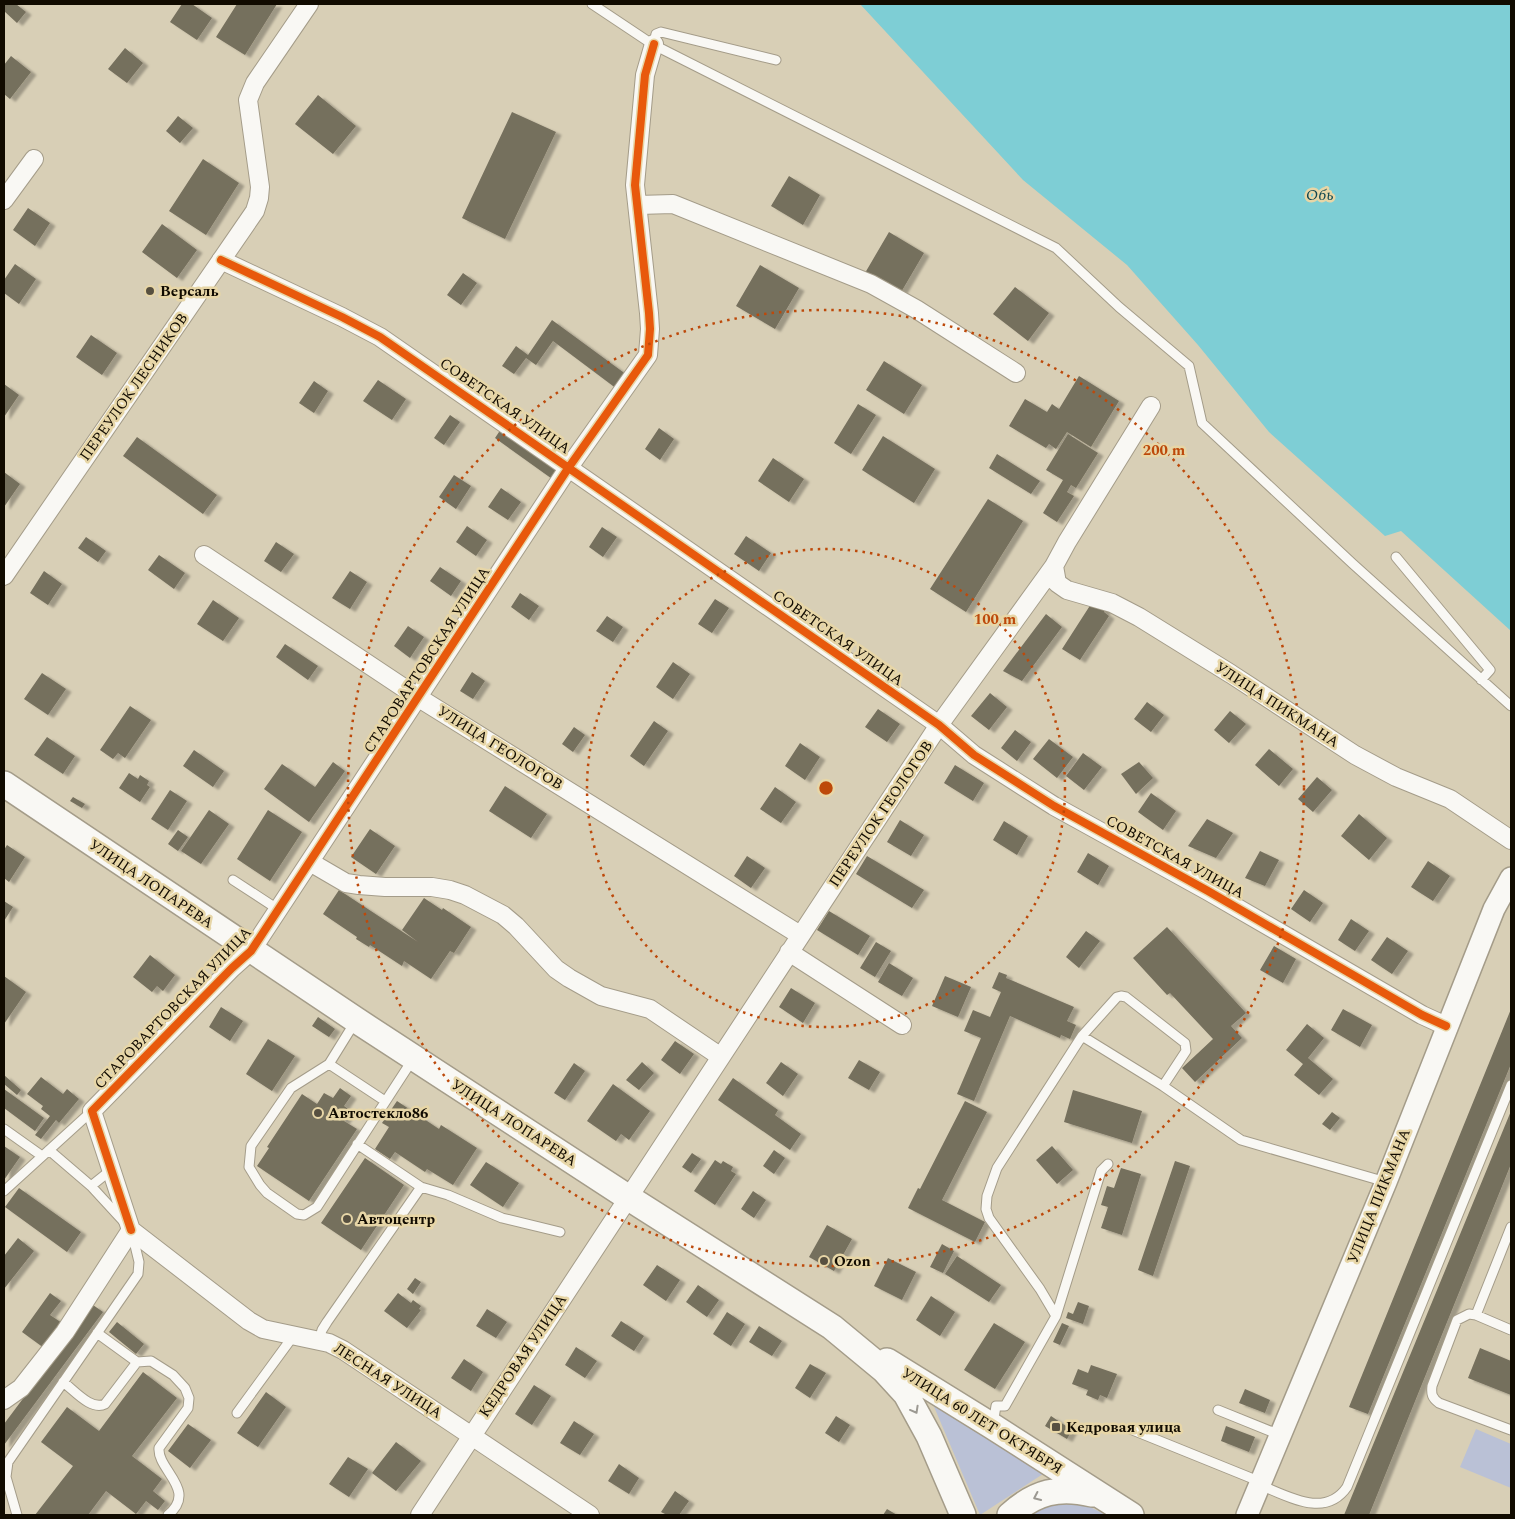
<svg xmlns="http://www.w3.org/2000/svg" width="1515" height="1519" viewBox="0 0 1515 1519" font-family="Spectral,serif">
	<defs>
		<filter id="shadow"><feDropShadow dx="5.5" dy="3" stdDeviation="1" flood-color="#0004"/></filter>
	</defs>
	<rect width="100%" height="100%" fill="#d8cfb6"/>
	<!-- green -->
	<path fill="#bac1d6" d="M932,1402L1043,1474L980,1515Z
		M1476,1429L1511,1444V1488L1460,1467Z
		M1072,1503L1090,1507L1106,1515H1033C1044,1506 1058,1504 1072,1503Z"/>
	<!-- water -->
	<path fill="#7eced5" d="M860,4H1511V631L1401,531L1385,536L1269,432L1198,345L1127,265L1023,180Z"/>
	<!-- building -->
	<path fill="#756f5d" filter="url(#shadow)" d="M4,4H16L26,12L17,23L4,11Z
		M182,4H192L212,18L197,40L170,22Z
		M237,4H277L245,55L216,37Z
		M125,48L143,63L127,83L108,69Z
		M11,56L31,72L10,99L4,94V65Z
		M318,95L356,126L333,154L295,124Z
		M512,112L556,132L505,239L462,218Z
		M178,116L193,128L180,143L166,131Z
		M203,159L239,183L206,235L169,211Z
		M789,176L820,195L803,225L771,206Z
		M28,208L50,223L35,246L13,230Z
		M162,224L197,250L177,278L142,252Z
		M889,232L924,253L900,294L865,273Z
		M15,264L36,279L19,304L4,293V280Z
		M760,265L799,288L775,329L736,306Z
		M463,273L477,283L461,305L447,295Z
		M1015,287L1049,313L1028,341L993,314Z
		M552,320L627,375L617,389L553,341L536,365L526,358L514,374L502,366L516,346L528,355Z
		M91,335L117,353L102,375L76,357Z
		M884,361L922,385L904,414L866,390Z
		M1079,376L1119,401L1091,447L1067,432L1056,449L1049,444L1046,448L1009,426L1025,399L1047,412L1052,404L1059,409Z
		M378,380L406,399L392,420L363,401Z
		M314,381L328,391L314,413L299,403Z
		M4,384L19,395L4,417Z
		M858,404L876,415L851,454L834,443Z
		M450,415L460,422L444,445L434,438Z
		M503,426L564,468L555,481L495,438Z
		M659,428L674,439L660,460L645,449Z
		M1068,434L1098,453L1076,488L1071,485L1067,492L1074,496L1057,522L1043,513L1063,480L1046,470Z
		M883,436L935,469L914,503L862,470Z
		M137,437L217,495L203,514L123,456Z
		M997,454L1040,481L1031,494L989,468Z
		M773,458L804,479L789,502L758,481Z
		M4,472L20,484L4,507Z
		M454,475L471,486L456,509L439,497Z
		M501,488L521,502L508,520L488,507Z
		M988,499L1023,521L966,612L930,589Z
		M467,526L487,540L476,556L456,542Z
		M602,527L617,537L603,557L589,547Z
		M746,536L771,553L759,571L734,554Z
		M86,537L106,551L98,562L78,548Z
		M276,542L294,554L281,572L264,561Z
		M159,555L185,573L174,589L148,570Z
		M440,567L461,581L451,596L430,581Z
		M44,571L62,584L48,605L30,593Z
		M350,571L367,582L350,609L332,598Z
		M520,593L539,606L529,620L511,607Z
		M715,599L729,608L712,633L698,624Z
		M213,600L239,618L223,641L197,624Z
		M1091,604L1097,608L1100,604L1106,608L1104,612L1109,616L1080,660L1062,649Z
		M1046,614L1062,627L1022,681L1003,671Z
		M607,616L623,627L613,642L596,631Z
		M408,626L424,637L410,658L394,646Z
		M285,644L318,666L308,680L276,657Z
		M673,662L690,674L673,699L656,687Z
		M472,672L485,681L473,699L460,691Z
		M42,673L66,689L48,715L24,699Z
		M990,693L1007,707L989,730L971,716Z
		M1147,702L1164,715L1151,732L1134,719Z
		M130,706L151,720L125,758L118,753L113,759L100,750Z
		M878,709L900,724L887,742L865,727Z
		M1230,711L1246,724L1229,743L1214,730Z
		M654,721L668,731L644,766L630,756Z
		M574,727L585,735L573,752L562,744Z
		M1015,730L1031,742L1017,761L1001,748Z
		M47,737L75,756L63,774L34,755Z
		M1049,739L1073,757L1057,778L1033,759Z
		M800,743L820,757L805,780L785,766Z
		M1269,749L1293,769L1279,786L1255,765Z
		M194,750L224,771L213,787L183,766Z
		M1083,753L1102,767L1084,790L1066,776Z
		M333,762L345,771L309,822L264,789L282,764L315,787Z
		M1139,762L1153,778L1136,794L1121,774Z
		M955,765L984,783L973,801L944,783Z
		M129,773L138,779L140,775L149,781L147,785L150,787L140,802L119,788Z
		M1317,777L1332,790L1313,812L1298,799Z
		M505,786L547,814L531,838L489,811Z
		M775,787L796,802L781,823L760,809Z
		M170,790L187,801L168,830L151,819Z
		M1151,793L1176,811L1163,830L1138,812Z
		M73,797L85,804L82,808L70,801Z
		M209,810L229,824L201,864L181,851Z
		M268,810L302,832L270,881L237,859Z
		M1359,814L1387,838L1369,860L1341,836Z
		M1207,819L1233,833L1216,858L1188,846Z
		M900,820L924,835L911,856L887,842Z
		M1004,821L1028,836L1017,855L993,840Z
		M370,829L395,846L376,874L351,857Z
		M178,830L188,837L178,851L168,844Z
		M7,845L25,857L9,882L4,878V850Z
		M1260,851L1279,860L1265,886L1245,878Z
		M1088,853L1109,866L1098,885L1077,872Z
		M747,856L765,868L751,888L734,876Z
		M867,856L924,890L912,908L856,874Z
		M1428,861L1450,876L1433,901L1411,887Z
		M339,890L418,942L402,930L424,898L442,910L443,908L471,927L454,953L450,951L431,979L404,961L402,966L370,945L369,947L356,939L357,937L323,914Z
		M1304,890L1323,903L1310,922L1291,909Z
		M4,901L13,907L4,921Z
		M829,911L870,936L858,955L817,930Z
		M1351,919L1369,931L1355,951L1338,940Z
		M1167,927L1246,1013L1231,1026L1242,1038L1195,1082L1182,1068L1213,1039L1170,993L1167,995L1133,958Z
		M1086,931L1100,941L1079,968L1066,957Z
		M1387,937L1408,951L1392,974L1371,960Z
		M876,942L891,951L875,977L860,968Z
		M1274,946L1296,959L1283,983L1260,970Z
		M150,955L175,975L163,991L157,986L152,992L133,977Z
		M889,963L913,978L902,996L878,982Z
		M999,972L1007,975L1006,978L1074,1007L1067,1021L1076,1025L1070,1039L1061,1035L1060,1038L1010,1016L974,1101L957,1094L981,1038L964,1031L973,1010L990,1017L1001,992L992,988Z
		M4,976L26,992L4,1024Z
		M945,976L971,987L958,1017L932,1006Z
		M791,988L815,1003L803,1023L779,1007Z
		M221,1007L243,1021L230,1041L209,1027Z
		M1343,1009L1372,1025L1360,1047L1331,1030Z
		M1511,1009V1064L1368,1414L1349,1407Z
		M318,1017L335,1029L329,1037L312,1026Z
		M1307,1024L1324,1038L1308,1058L1333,1079L1319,1095L1294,1075L1303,1064L1286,1050Z
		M268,1039L295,1056L272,1091L246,1074Z
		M675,1041L694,1054L680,1074L661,1060Z
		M859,1060L880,1072L869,1090L848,1078Z
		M642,1062L654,1073L639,1090L626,1080Z
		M781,1062L798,1074L783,1096L766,1083Z
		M574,1063L585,1071L565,1100L554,1093Z
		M4,1075L21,1090L17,1095L4,1084Z
		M41,1077L63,1094L67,1089L79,1099L59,1123L56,1120L41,1139L35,1135L50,1116L41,1109L43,1106L27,1094Z
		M733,1078L778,1110L775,1115L801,1134L790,1150L718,1100Z
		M613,1084L650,1111L629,1140L621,1134L616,1141L587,1121Z
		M340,1088L351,1096L344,1106L351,1111L344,1121L357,1129L309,1201L257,1166L269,1148L267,1147L302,1094L317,1104L324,1093L333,1098Z
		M4,1089L44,1118L35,1131L4,1108Z
		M1073,1090L1142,1111L1132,1143L1064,1122Z
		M397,1101L439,1129L441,1125L477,1148L453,1185L427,1169L425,1172L395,1152L390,1159L375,1149L389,1127L382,1123Z
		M965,1101L987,1112L942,1200L985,1222L975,1242L908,1208L918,1188L920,1189Z
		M1511,1111V1164L1369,1515H1344Z
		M1332,1112L1340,1118L1330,1130L1322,1124Z
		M4,1146L20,1157L4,1180Z
		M1052,1146L1073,1170L1057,1184L1036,1160Z
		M774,1150L785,1158L774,1174L763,1166Z
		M692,1153L701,1159L691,1173L682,1167Z
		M365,1158L404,1185L361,1250L321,1223Z
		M715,1160L721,1164L723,1161L733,1167L731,1171L736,1174L715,1205L694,1191Z
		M1175,1161L1190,1166L1153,1276L1138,1270Z
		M486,1162L519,1183L503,1207L470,1185Z
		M1121,1168L1141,1174L1122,1235L1101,1228L1108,1207L1101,1205L1107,1186L1114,1188Z
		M19,1188L81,1232L67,1252L5,1207Z
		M753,1191L766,1200L754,1218L741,1209Z
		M827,1225L852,1239L834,1271L809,1257Z
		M18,1238L34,1251L4,1289V1256Z
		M942,1244L954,1251L943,1273L930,1267Z
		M957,1256L1001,1285L989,1302L945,1274Z
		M888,1258L916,1272L902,1300L874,1286Z
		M657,1265L680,1280L666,1301L643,1285Z
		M415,1278L421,1282L413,1294L407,1289Z
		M698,1285L719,1300L707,1317L686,1302Z
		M50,1293L61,1301L50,1315L62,1323L44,1348L22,1332Z
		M398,1293L411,1303L413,1300L421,1306L419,1309L421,1310L407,1328L384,1311Z
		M931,1296L955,1312L940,1336L916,1320Z
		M1078,1302L1089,1306L1083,1324L1066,1318L1068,1312L1073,1314Z
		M93,1305L103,1312L4,1445V1424Z
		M487,1309L507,1322L496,1338L476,1326Z
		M727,1312L745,1324L731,1346L713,1334Z
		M621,1321L644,1336L634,1351L611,1336Z
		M117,1322L144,1344L136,1354L109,1332Z
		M994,1323L1025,1342L995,1389L964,1370Z
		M1062,1323L1069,1326L1060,1345L1053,1342Z
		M759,1326L782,1341L772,1356L749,1342Z
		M576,1347L597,1361L585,1378L565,1365Z
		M1480,1348L1511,1361V1395L1468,1378Z
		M464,1359L483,1372L471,1391L451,1378Z
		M810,1364L826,1373L810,1398L795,1388Z
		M1091,1365L1117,1374L1107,1398L1100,1395L1098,1400L1086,1395L1088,1390L1072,1384L1078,1369L1088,1373Z
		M143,1372L177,1398L132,1456L162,1479L153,1491L165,1501L158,1510L146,1501L136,1514L106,1491L88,1515H35L73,1466L41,1442L67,1407L99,1431Z
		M534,1385L551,1396L532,1425L515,1414Z
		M1245,1389L1270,1400L1265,1413L1239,1403Z
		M266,1392L286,1407L258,1447L237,1433Z
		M836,1416L850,1425L839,1442L825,1433Z
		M1051,1416L1072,1430L1067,1439L1045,1426Z
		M574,1421L594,1434L580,1455L560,1443Z
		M188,1424L211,1440L190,1468L168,1451Z
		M1226,1426L1255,1437L1249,1452L1221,1441Z
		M396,1442L421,1461L396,1491L372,1473Z
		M348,1457L368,1469L349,1497L329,1484Z
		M619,1464L639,1478L629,1494L608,1481Z
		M675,1491L689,1501L679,1515H667L661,1512Z
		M887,1509L897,1515H883Z"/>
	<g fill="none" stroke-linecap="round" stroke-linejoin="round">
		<defs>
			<path id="service" d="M592,4L652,44L1056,248L1119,307L1189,366L1202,423L1353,564L1511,706
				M654,44L656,34L661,32L776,60
				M1396,557L1490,670L1481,680
				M233,880L279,910
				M355,1022L329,1064L291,1088L251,1146L249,1167L260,1185L267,1193L297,1214L304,1215L317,1207L413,1059
				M1082,1036L1163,1086L1241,1140L1386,1182
				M329,1064L385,1101
				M4,1129L42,1156
				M357,1144L421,1187L448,1195L502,1218L560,1232
				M49,1150L91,1186L111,1170
				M91,1186L125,1223
				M4,1191L92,1111
				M1476,1315L1511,1227
				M1056,1316L1040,1289L989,1218L986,1209L987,1196L997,1168L1082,1036L1117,997L1121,996L1126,997L1185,1043L1186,1051L1163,1086
				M1511,1330L1476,1315L1469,1314L1457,1320L1432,1386C1431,1394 1432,1398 1439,1403L1511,1430
				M97,1333L137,1362
				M319,1340L322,1330L327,1322L421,1187
				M63,1382C74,1390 91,1411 105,1404L137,1362L151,1361L173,1375L185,1388L189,1398L188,1408L159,1448C157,1470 198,1490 168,1515
				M1218,1410L1280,1435
				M237,1413L294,1335
				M993,1424L996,1406H1005L1056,1316L1101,1171L1108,1164
				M1130,1429L1261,1482
				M1260,1485C1288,1496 1325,1519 1347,1487L1511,1085
				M17,1515L6,1477L8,1462L138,1274L139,1262L132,1233"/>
			<path id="minor" d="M4,200L34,159
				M638,205L673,204L871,284L916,309L1016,373
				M221,260L342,317L380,337L939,725L974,755L1054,806L1208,891L1422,1015L1446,1026
				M204,555L419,698L800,935
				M1054,566L1057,583L1067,590L1112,603L1139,617L1231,674L1355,755L1396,777L1450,799L1511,840
				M4,576L255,211L259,198L260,187L248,100L255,83L309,4
				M310,862L346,883L359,885L385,887H432L450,890L465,895L503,915L516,926L556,969L569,978L601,996L650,1009L721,1057
				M789,952L902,1025
				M131,1230L92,1111L232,968L251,951L569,467L648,355L650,329L649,313L635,185L645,75L654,44
				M131,1230L249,1321L263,1329L329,1343L343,1350L590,1515
				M4,1400L21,1388L65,1332L131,1230
				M420,1515L939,725L1054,566L1067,542L1151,406"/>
			<path id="tertiary" d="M1247,1515L1386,1182L1494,909L1511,878"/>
			<path id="secondary" d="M4,784L356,1020L629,1198L832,1327L884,1370L906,1394L929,1436L963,1515
				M887,1361L992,1426L1131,1515
				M1010,1515C1035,1492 1059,1486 1092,1494"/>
		</defs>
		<!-- service casing -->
		<use href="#service" stroke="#a49c89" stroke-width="11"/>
		<!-- minor casing -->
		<use href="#minor" stroke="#a49c89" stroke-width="20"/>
		<!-- tertiary casing -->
		<use href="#tertiary" stroke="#a49c89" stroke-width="24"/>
		<!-- secondary casing -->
		<use href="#secondary" stroke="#a49c89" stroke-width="28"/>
		<!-- service -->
		<use href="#service" stroke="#f9f8f4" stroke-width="9"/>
		<!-- minor -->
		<use href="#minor" stroke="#f9f8f4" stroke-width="18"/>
		<!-- tertiary -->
		<use href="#tertiary" stroke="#f9f8f4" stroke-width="21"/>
		<!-- secondary -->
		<use href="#secondary" stroke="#f9f8f4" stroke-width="25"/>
		<defs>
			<path id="cycleway" d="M221,260L342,317L380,337L939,725L974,755L1054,806L1208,891L1422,1015L1446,1026
				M131,1230L92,1111L232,968L251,951L569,467L648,355L650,329L649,313L635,185L645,75L654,44"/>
		</defs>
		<!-- cycleway casing -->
		<use href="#cycleway" stroke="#e7d6a7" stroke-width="11"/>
		<!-- cycleway -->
		<use href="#cycleway" stroke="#e8590c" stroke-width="8"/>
	</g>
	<!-- one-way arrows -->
	<defs><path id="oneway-chevron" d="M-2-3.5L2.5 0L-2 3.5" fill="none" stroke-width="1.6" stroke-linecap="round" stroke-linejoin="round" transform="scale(1.25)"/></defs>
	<g stroke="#9c9992">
		<use href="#oneway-chevron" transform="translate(915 1410) rotate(61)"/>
		<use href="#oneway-chevron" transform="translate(1037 1497) rotate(155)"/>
	</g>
	<!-- distance rings -->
	<g fill="none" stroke="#bd490a" stroke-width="2.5" stroke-dasharray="2.5 5">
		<circle cx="826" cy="788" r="239"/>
		<circle cx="826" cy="788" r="478"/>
	</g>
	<!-- markers -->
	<g fill="#575040" stroke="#e7d6a7" stroke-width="2">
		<circle cx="150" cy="291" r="5"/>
		<circle cx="318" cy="1113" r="5"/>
		<circle cx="347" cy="1219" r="5"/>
		<circle cx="824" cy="1261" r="5"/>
		<rect x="1051" y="1422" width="10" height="10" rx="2.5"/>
	</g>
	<g text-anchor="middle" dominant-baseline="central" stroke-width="5" stroke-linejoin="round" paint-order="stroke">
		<!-- poi labels -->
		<g font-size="15" font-weight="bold" fill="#110b00" stroke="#e7d6a7" text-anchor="start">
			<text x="160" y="291">Версаль</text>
			<text x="328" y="1113">Автостекло86</text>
			<text x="357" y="1219">Автоцентр</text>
			<text x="834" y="1261">Ozon</text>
			<text x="1066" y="1427">Кедровая улица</text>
		</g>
		<!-- street labels -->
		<g font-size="15" fill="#110b00" stroke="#e7d6a7">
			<text transform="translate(134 387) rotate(-55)">ПЕРЕУЛОК ЛЕСНИКОВ</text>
			<text transform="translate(505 406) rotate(35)">СОВЕТСКАЯ УЛИЦА</text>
			<text transform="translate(838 638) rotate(35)">СОВЕТСКАЯ УЛИЦА</text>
			<text transform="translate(427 660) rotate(-57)">СТАРОВАРТОВСКАЯ УЛИЦА</text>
			<text transform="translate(1277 705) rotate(33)">УЛИЦА ПИКМАНА</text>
			<text transform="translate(500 748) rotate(32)">УЛИЦА ГЕОЛОГОВ</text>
			<text transform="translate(881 814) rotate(-56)">ПЕРЕУЛОК ГЕОЛОГОВ</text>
			<text transform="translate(1175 857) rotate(29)">СОВЕТСКАЯ УЛИЦА</text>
			<text transform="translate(151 884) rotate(34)">УЛИЦА ЛОПАРЕВА</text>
			<text transform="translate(173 1008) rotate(-46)">СТАРОВАРТОВСКАЯ УЛИЦА</text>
			<text transform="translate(514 1123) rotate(33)">УЛИЦА ЛОПАРЕВА</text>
			<text transform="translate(1379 1196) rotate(-68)">УЛИЦА ПИКМАНА</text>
			<text transform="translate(523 1356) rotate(-56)">КЕДРОВАЯ УЛИЦА</text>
			<text transform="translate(388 1381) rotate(33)">ЛЕСНАЯ УЛИЦА</text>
			<text transform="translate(982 1421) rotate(32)">УЛИЦА 60 ЛЕТ ОКТЯБРЯ</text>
		</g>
		<!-- water labels -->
		<g font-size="16" font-style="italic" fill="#10464f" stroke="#e7d6a7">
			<text x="1320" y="195">Обь</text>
		</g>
	</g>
	<circle cx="826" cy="788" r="8" fill="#bd490a" stroke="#e7d6a7" stroke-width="2.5"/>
	<g font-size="15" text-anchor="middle" font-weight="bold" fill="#bd490a" stroke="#e7d6a7" stroke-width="5" stroke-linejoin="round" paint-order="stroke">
		<text x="1164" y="455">200 m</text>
		<text x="995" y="624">100 m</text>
	</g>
	<!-- border -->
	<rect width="1515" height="1519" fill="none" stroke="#110b00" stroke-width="10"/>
</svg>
